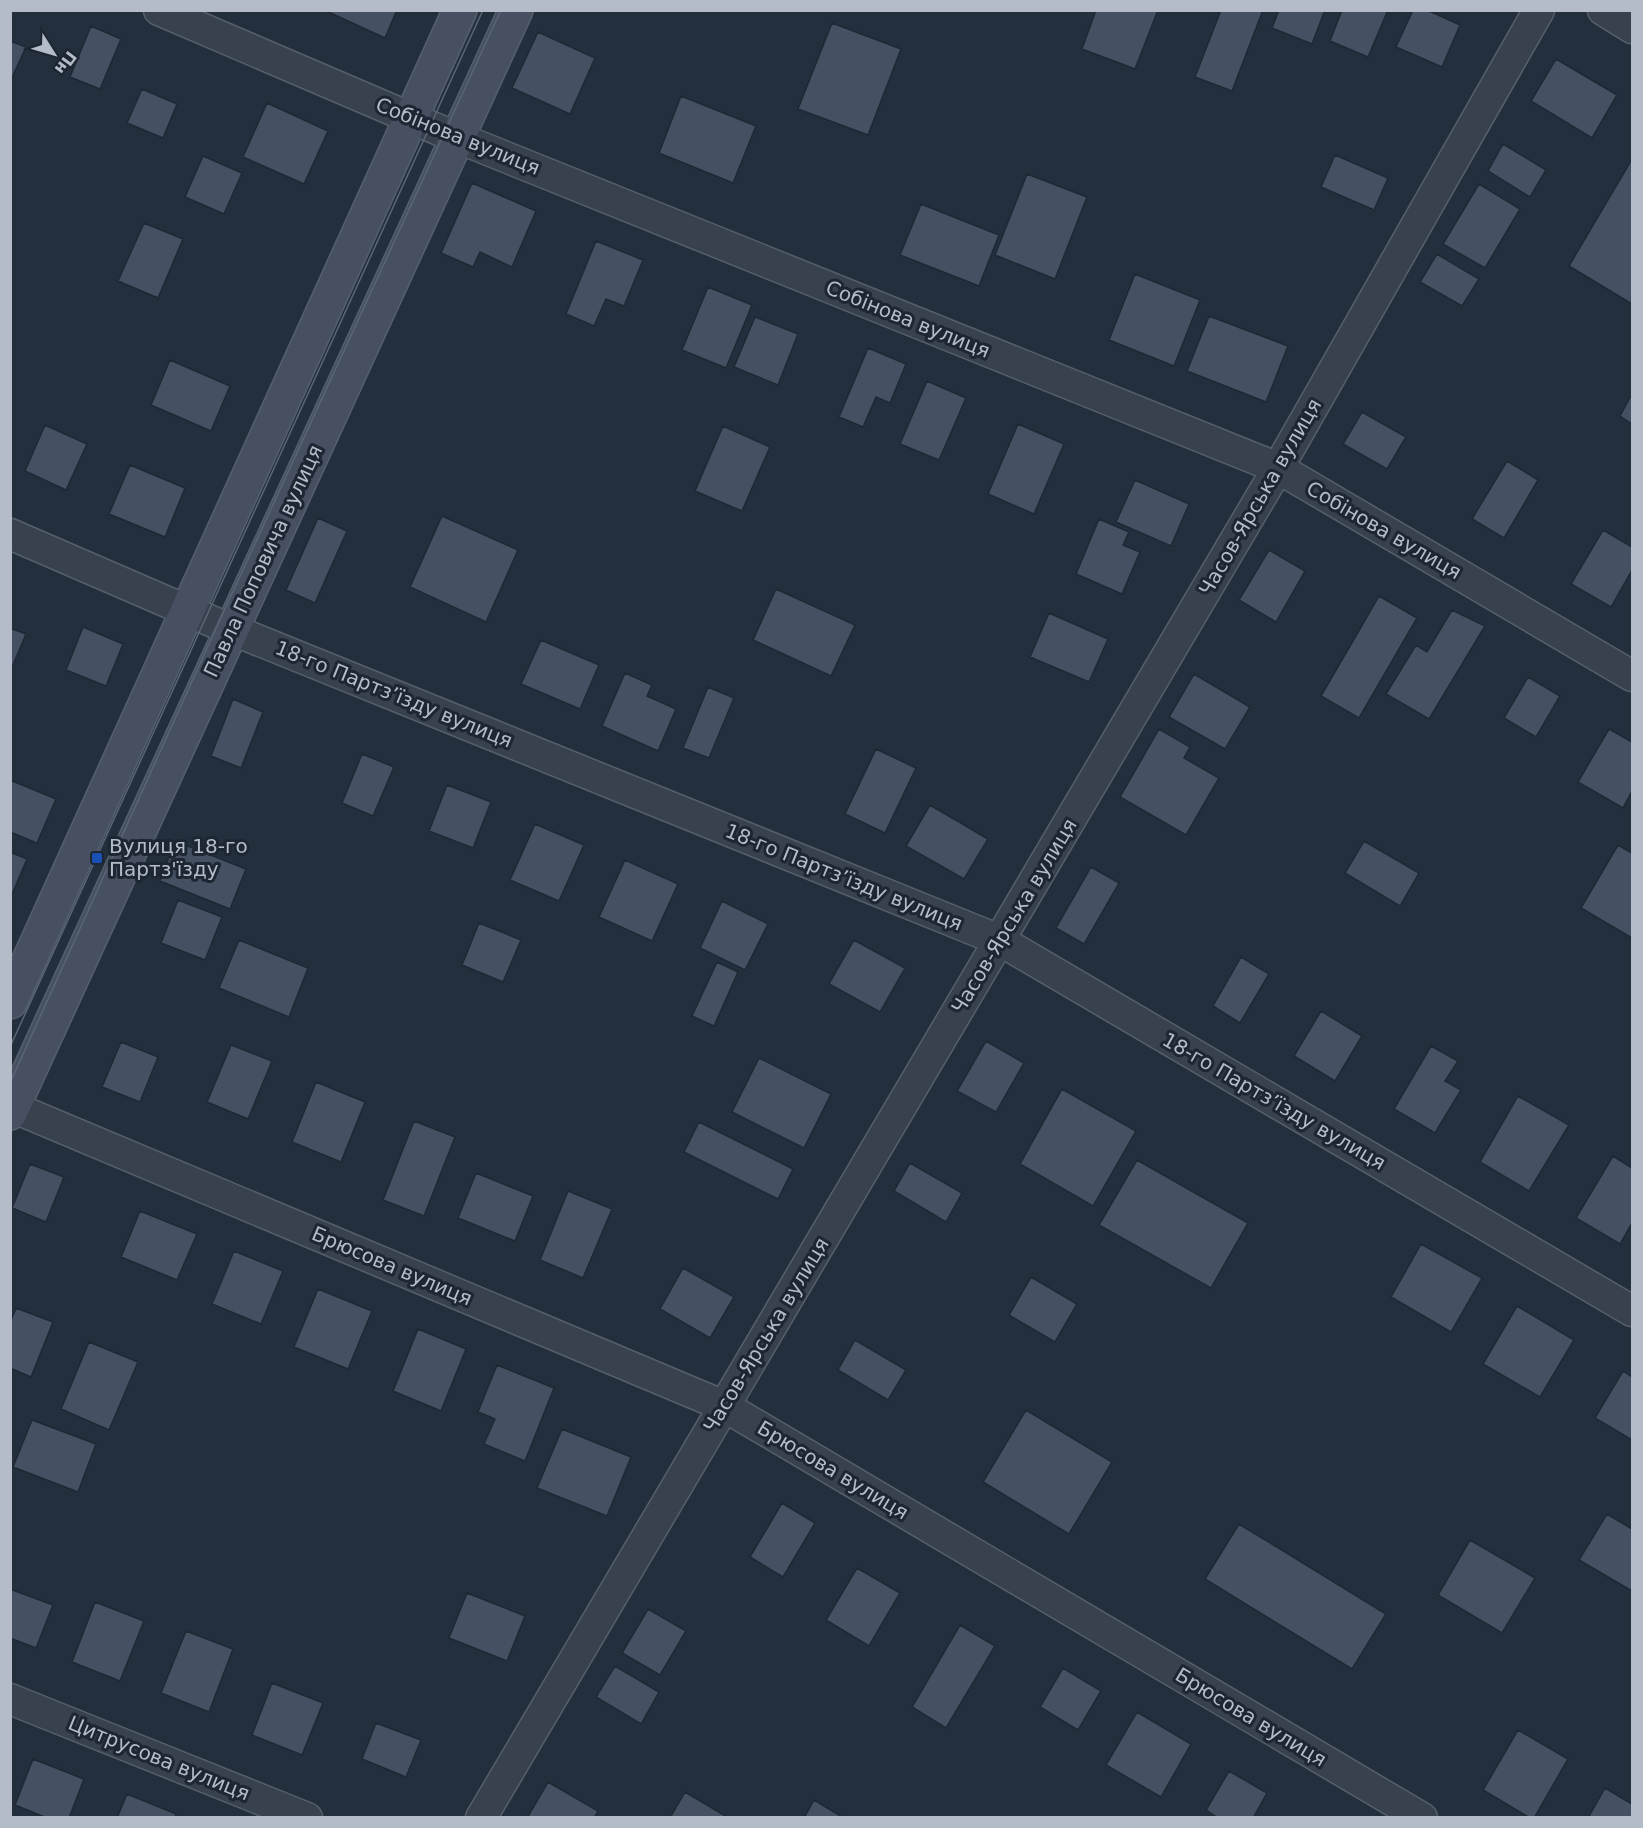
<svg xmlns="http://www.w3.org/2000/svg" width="1643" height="1828" viewBox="0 0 1643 1828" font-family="'DejaVu Sans',sans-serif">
	<rect width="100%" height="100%" fill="#242f3e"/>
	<!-- building -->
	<path fill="#455162" stroke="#1f2835" stroke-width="1.5" d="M324,10H397L385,38Z
		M1096,10H1158L1135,69L1082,49Z
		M1221,10H1263L1232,91L1195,77Z
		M1279,10H1325L1312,44L1272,28Z
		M1342,10H1388L1368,57L1330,41Z
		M1413,10H1427L1460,25L1442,67L1396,47Z
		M832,23L901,49L868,135L798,109Z
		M91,26L121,39L100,89L70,77Z
		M538,32L595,58L570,114L512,88Z
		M10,41L26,47L10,82Z
		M1556,59L1617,95L1592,138L1531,101Z
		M142,89L177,104L163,138L127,123Z
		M681,96L756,126L733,183L659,153Z
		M267,103L328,131L304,184L243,157Z
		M1503,144L1546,170L1530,197L1488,171Z
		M1335,155L1388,178L1374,210L1321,187Z
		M203,156L242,173L224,214L185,197Z
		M1632,159V304L1569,266Z
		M1027,174L1087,197L1055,279L995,255Z
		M472,183L536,211L512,267L480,252L473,267L441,253Z
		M1479,184L1520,209L1485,268L1443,244Z
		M921,204L999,235L979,286L900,255Z
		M144,223L183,239L158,298L118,281Z
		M596,241L643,260L624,306L606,299L594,326L566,314Z
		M1437,254L1479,279L1462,306L1420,282Z
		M1135,274L1200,300L1174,366L1109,340Z
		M708,287L752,305L726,368L682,350Z
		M1209,316L1288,346L1266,402L1187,371Z
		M755,317L798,334L778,385L734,367Z
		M868,348L906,364L890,403L876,397L863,427L839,417Z
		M170,360L230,386L211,431L151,405Z
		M927,381L966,398L939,460L900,444Z
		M1632,394V424L1620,416Z
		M1362,412L1406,437L1387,469L1343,444Z
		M1018,424L1064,444L1034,514L988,494Z
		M45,425L87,444L66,490L25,471Z
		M723,426L770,447L742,511L695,491Z
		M1507,461L1538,480L1504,538L1472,519Z
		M130,465L185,488L165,537L109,514Z
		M1135,480L1189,504L1171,546L1116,522Z
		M442,516L518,550L486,622L410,587Z
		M318,518L347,531L315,603L286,590Z
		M1099,519L1129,532L1123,545L1140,552L1122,594L1076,574Z
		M1603,530L1632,547V570L1611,607L1571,584Z
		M1269,550L1305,571L1276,622L1239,600Z
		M776,589L855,625L831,676L753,640Z
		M1379,596L1417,618L1359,718L1321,696Z
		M1452,610L1485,626L1429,719L1386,694L1416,645L1427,652Z
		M1049,613L1108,639L1089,682L1030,657Z
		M83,627L123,644L106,686L66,670Z
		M10,628L26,634L10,672Z
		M541,640L599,665L580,709L521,684Z
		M625,673L652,685L647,696L676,709L658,751L602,726Z
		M1194,674L1250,707L1225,749L1169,717Z
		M1528,677L1560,696L1536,737L1504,718Z
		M708,687L734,698L709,758L683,748Z
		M233,699L263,712L241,768L211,756Z
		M1159,729L1190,747L1184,758L1219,778L1186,835L1120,797Z
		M1609,729L1632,742V791L1623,808L1578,782Z
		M876,749L916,768L885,833L845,814Z
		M362,754L394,767L373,816L342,803Z
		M10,780L56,799L37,843L10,832Z
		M447,785L491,802L473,848L429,831Z
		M930,805L988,839L964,879L906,846Z
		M535,824L584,845L559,901L510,880Z
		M175,841L246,869L230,909L160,881Z
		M1364,841L1419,873L1400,906L1345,873Z
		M1618,845L1632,853V938L1581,908Z
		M10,852L27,859L10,899Z
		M625,860L678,884L652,941L599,917Z
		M1091,867L1119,883L1084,944L1056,928Z
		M178,900L222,917L205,960L161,943Z
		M722,901L768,924L745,970L700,948Z
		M479,923L521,940L503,982L462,965Z
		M239,940L308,968L289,1017L219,988Z
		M854,940L905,968L880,1012L829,984Z
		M1241,957L1269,974L1240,1023L1213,1006Z
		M717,962L738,972L714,1026L692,1016Z
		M1321,1011L1362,1036L1335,1081L1294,1056Z
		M986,1041L1024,1063L996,1112L957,1091Z
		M121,1042L158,1057L140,1102L102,1087Z
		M231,1045L272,1061L248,1119L207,1102Z
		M1431,1046L1458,1061L1445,1081L1461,1090L1435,1133L1394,1109Z
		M759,1058L831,1094L804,1148L732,1112Z
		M316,1082L365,1102L341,1162L292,1142Z
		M1062,1089L1136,1131L1093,1206L1020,1164Z
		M1518,1096L1569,1125L1529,1191L1480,1162Z
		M414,1121L455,1137L424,1216L383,1200Z
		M699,1122L793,1169L778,1199L684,1152Z
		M1613,1156L1632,1168V1223L1620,1244L1576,1218Z
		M1137,1160L1248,1223L1211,1288L1099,1225Z
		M910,1163L962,1193L946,1222L894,1191Z
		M30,1164L64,1177L46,1222L12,1208Z
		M476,1173L533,1196L515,1241L458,1218Z
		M568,1191L612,1209L583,1278L540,1260Z
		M140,1211L197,1234L177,1280L121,1257Z
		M1421,1244L1482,1278L1451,1332L1391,1297Z
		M234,1251L283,1271L261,1324L212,1304Z
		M683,1268L734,1297L710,1338L660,1309Z
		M1031,1277L1077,1304L1055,1342L1009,1315Z
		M318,1289L372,1311L348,1369L294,1347Z
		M1517,1306L1574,1340L1540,1397L1483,1364Z
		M16,1308L53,1322L31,1377L10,1368V1323Z
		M418,1329L466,1349L441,1411L393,1391Z
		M855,1340L906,1370L888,1400L838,1370Z
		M89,1342L138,1362L109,1430L61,1409Z
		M497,1365L554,1388L525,1461L484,1444L495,1419L478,1412Z
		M1623,1371L1632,1377V1440L1595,1418Z
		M1026,1410L1112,1462L1069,1534L983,1482Z
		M32,1420L96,1444L78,1492L13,1467Z
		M562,1429L631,1457L607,1516L537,1488Z
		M782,1503L815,1523L783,1577L750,1557Z
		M1607,1514L1632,1529V1591L1579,1560Z
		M1239,1524L1386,1614L1352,1669L1205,1579Z
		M1470,1540L1535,1578L1502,1633L1438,1595Z
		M857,1568L900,1593L869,1646L826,1620Z
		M10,1589L53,1605L36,1648L10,1638Z
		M467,1593L525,1616L507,1661L449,1638Z
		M95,1602L144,1621L120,1681L72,1662Z
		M648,1609L686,1631L660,1675L622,1653Z
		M960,1625L995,1646L946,1728L912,1707Z
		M186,1631L233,1649L209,1712L161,1693Z
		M615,1666L659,1692L641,1724L596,1697Z
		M1063,1668L1101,1691L1078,1730L1040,1707Z
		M272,1683L323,1703L302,1755L252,1735Z
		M1137,1712L1191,1744L1161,1797L1106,1765Z
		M376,1723L421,1740L406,1777L362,1759Z
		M1518,1730L1568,1759L1534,1818H1530L1483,1790Z
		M33,1759L84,1779L69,1818H47L15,1805Z
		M1229,1771L1267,1793L1253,1818H1218L1206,1810Z
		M548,1782L598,1811L594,1818H527Z
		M1605,1788L1632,1804V1818H1588Z
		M685,1792L729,1818H670Z
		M127,1794L176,1814L175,1818H117Z
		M814,1800L844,1818H804Z"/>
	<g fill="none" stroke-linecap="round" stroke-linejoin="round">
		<defs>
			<path id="minor" d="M159,10L446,133L1278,468L1632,676
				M1603,10L1632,28
				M10,534L218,624L999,940L1632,1311
				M10,1106L724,1406L1422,1818
				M10,1699L307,1818
				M481,1818L1278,468L1539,10"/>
			<path id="secondary" d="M10,1002L460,10
				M10,1113L516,10"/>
		</defs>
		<!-- minor casing -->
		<use href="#minor" stroke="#565f6c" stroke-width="33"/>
		<!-- secondary casing -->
		<use href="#secondary" stroke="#565f6c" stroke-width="36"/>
		<!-- minor -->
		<use href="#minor" stroke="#38414e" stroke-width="30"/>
		<!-- secondary -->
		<use href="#secondary" stroke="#465061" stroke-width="33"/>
		<!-- tram -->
		<path stroke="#5a6575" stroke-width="1.5" d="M10,1047L483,10
			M10,1083L218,624L501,10"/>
	</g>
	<!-- markers -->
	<rect fill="#1a4fb4" stroke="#1d2633" stroke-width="2" x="91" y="852" width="12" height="12" rx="3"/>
	<g text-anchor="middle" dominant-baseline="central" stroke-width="6" stroke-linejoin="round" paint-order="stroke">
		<!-- street labels -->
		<g font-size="20" fill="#b4bcc9" stroke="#1d2633">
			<text transform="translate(458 136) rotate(22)">Собінова вулиця</text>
			<text transform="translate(908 319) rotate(22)">Собінова вулиця</text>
			<text transform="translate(1260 497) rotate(-60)">Часов-Ярська вулиця</text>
			<text transform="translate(1384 530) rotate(30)">Собінова вулиця</text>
			<text transform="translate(263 561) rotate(-65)">Павла Поповича вулиця</text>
			<text transform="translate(394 694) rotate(22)">18-го Партз’їзду вулиця</text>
			<text transform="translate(844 877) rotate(22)">18-го Партз’їзду вулиця</text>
			<text transform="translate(1014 916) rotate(-59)">Часов-Ярська вулиця</text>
			<text transform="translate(1274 1101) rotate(30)">18-го Партз’їзду вулиця</text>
			<text transform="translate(392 1266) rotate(23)">Брюсова вулиця</text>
			<text transform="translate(766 1335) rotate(-59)">Часов-Ярська вулиця</text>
			<text transform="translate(833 1470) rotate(31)">Брюсова вулиця</text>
			<text transform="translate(1251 1717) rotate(31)">Брюсова вулиця</text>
			<text transform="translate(159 1758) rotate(22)">Цитрусова вулиця</text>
		</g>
		<!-- poi labels -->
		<g font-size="20" fill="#b4bcc9" stroke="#1d2633" text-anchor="start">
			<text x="109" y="846">Вулиця 18-го<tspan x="109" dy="23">Партз'їзду</tspan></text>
		</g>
	</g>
	<!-- border -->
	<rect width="1643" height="1828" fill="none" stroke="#b4bcc9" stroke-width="24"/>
	<!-- north arrow -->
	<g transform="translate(54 54) rotate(127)" stroke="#1d2633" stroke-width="4.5" paint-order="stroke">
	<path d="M0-4.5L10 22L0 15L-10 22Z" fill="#b4bcc9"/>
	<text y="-9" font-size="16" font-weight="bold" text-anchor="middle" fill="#b4bcc9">Пн</text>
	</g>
</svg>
